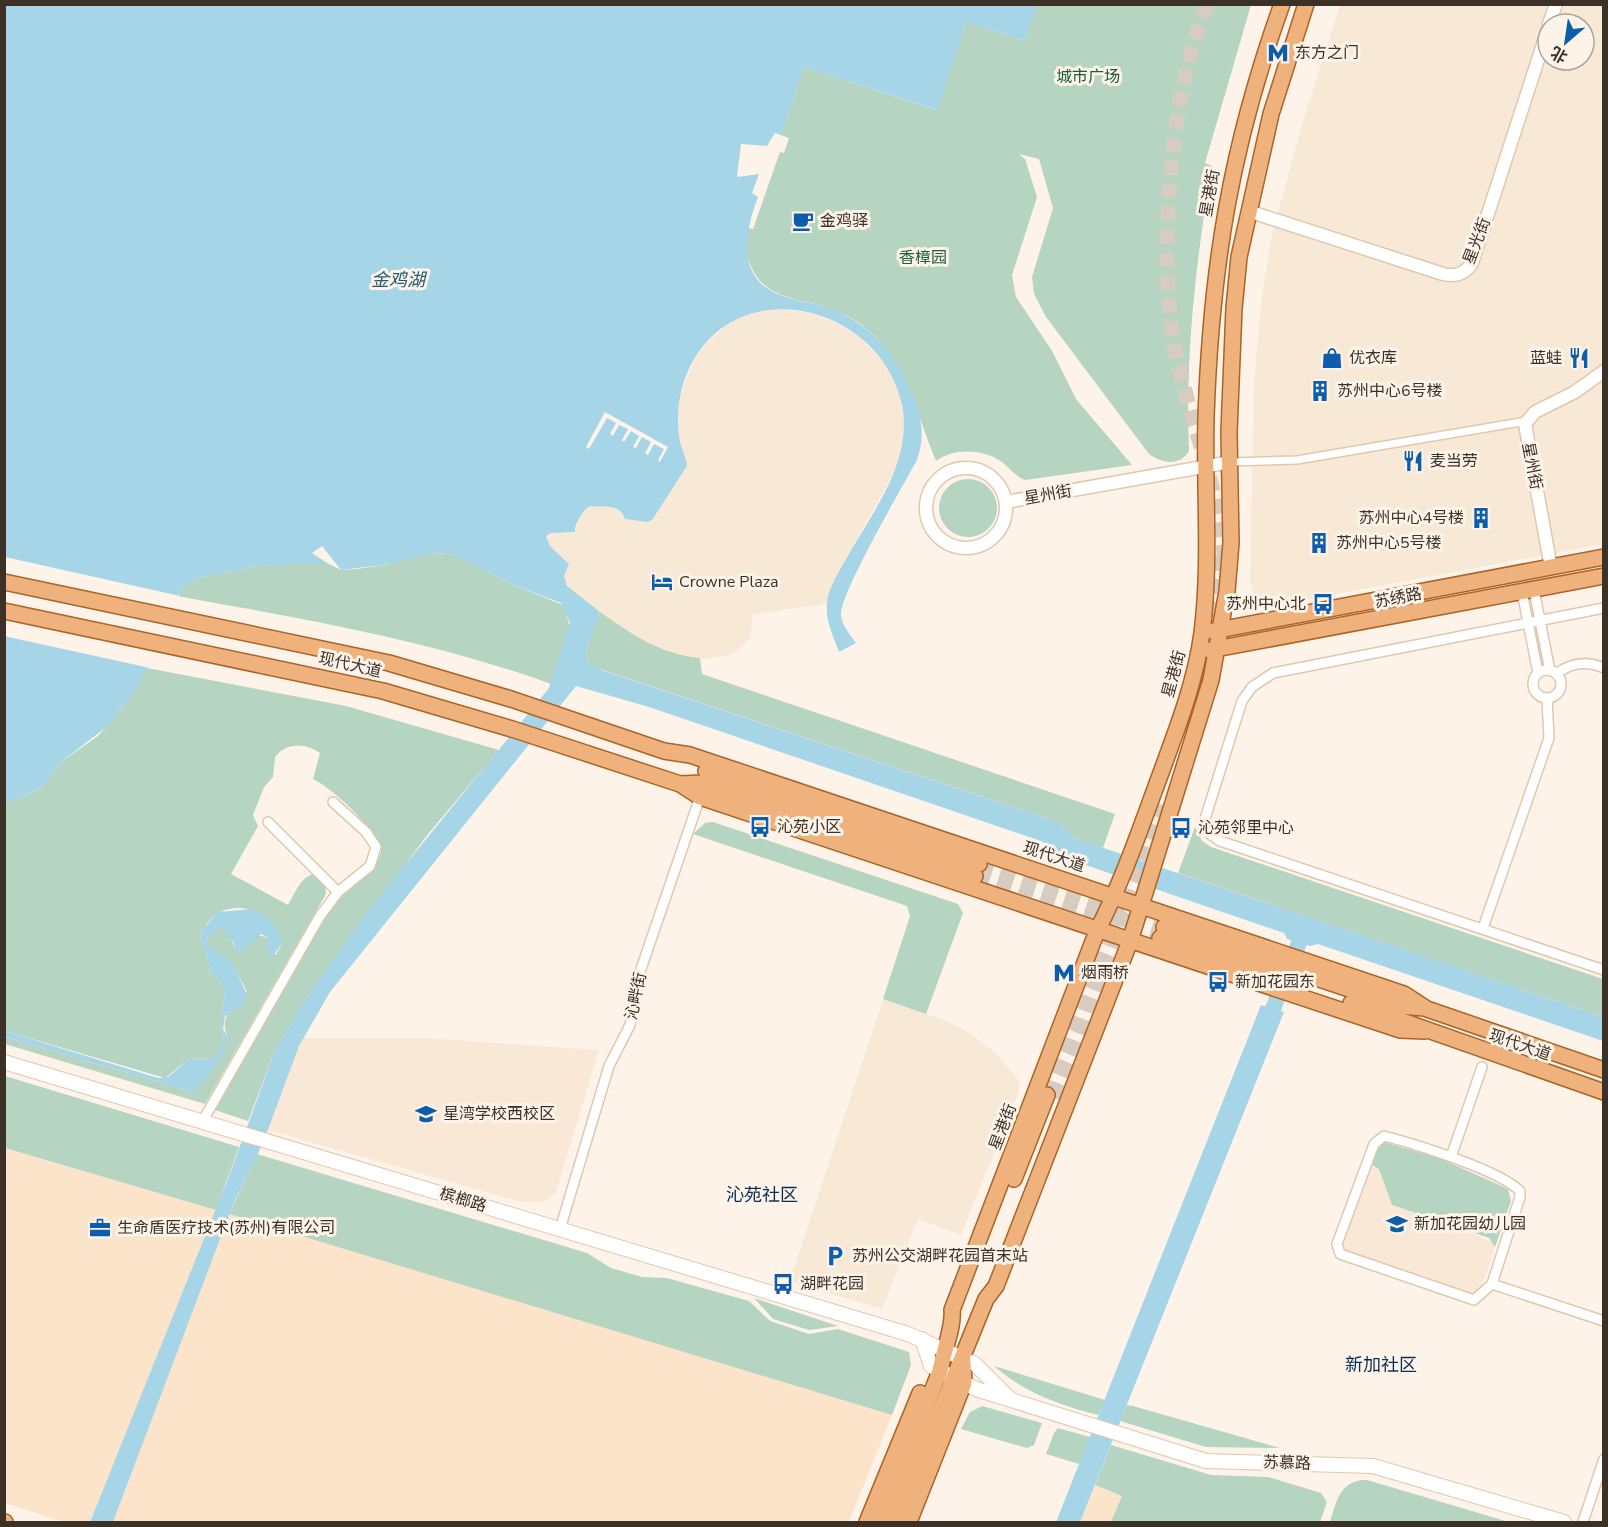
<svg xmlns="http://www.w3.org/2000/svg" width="1608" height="1527" viewBox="0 0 1608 1527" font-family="'Nunito Sans','Noto Sans SC',sans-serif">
	<rect width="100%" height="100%" fill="#fdf3e9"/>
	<!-- commercial -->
	<path fill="#f8e9d6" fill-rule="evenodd" d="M1340,5H1603V544L1268,607L1255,599L1250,582L1254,381L1262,295L1272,234L1301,128ZM1548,24H1584V60H1548Z
		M774,308L810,313L841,325L862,339L886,365L898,389L904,421L903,448L899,463L837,575L827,604L753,614L750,638L741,648L730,655L705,659L660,650L642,641L580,599L567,586L564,576L569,564L550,546L546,536L551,533L575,532L581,516L590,506L605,505L617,509L625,519L647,522L652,520L687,466L680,444L678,402L694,360L705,344L733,320L750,312Z
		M883,999L947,1021L971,1034L996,1053L1019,1081V1091L961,1235L918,1219L882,1309L790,1281Z"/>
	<!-- built -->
	<path fill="#fce4ca" d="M4,1148L216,1210L90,1522H64L5,1503Z
		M229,1214L423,1271L892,1415L849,1522H113Z
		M1095,1485L1122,1496L1111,1522H1080Z"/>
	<!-- education -->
	<path fill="#fae8d7" d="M303,1038H425L599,1050L556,1192L544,1202H521L268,1130L289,1067Z
		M1371,1164L1379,1169L1392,1205L1494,1242V1252L1479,1292L1472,1296L1346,1251L1342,1247L1341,1242Z"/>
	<!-- green -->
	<path fill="#b5d4c1" d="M1037,5H1251L1205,163L1212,166C1196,259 1185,356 1189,451C1179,467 1162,463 1149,454L1046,317L1034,294L1032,277L1053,208L1039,159L1019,154L1025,159L1037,197L1012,275L1016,297L1052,351L1076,399L1132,465L1025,480C1014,476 1009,466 999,460C981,449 953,448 936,461C918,417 909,374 876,338C865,326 850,316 834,310C802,298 764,301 750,264C745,252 744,241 747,228L753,229L780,152L784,153L789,138L781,135L804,67L936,110L966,22L1025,40Z
		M939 508a29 29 0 1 1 58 0a29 29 0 1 1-58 0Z
		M449,553L514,585L563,605L570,627L551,684C430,640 304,619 177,596L187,583L196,579L256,566L310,563H327L341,570L357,569L390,564L427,554Z
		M600,612C635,636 657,653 700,658L702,674L1115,814L1103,848L1074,838L1068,830L1054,821L596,668L588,663L586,652Z
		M147,668L346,706L499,750L428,834L304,1001L275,1051L248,1121L215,1110L322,922L340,898L374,869L381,853C380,831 332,788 313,779L320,753C305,743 287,742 275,757L273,777L264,787L253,815L258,826L231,874L288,905C295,894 300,877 314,874L325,883L326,894L205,1104L5,1044V1037L193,1092L217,1061L228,1038C218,1017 233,1007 247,992L233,964L209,946L206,940L221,926L227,931L238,953L258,935L268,938V948L276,955L282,943C269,901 214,894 200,938L206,951L210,973L221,981L225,991L221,1027L224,1041L213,1059L188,1060L165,1078L5,1031L4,802L20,798L42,787L61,762L98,736L121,710Z
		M713,822L958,904L963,913L926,1014L883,999L910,916L907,906L693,834L705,823Z
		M1195,827L1202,841L1211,847L1603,979V1017L1178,873Z
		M5,1076L239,1147L216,1210L5,1148Z
		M1383,1142L1439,1158L1508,1189L1511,1201L1495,1247L1489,1238L1392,1205L1379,1169L1371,1164L1376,1150Z
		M257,1154L587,1253L611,1268L642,1277L667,1278L749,1301L770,1321L809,1334L838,1329L909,1352L911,1365L892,1415L229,1214Z
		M754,1298L838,1326L809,1330L773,1319Z
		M994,1366L1105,1400L1098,1415C1059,1405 1025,1393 994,1366Z
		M1127,1405L1133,1406L1280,1448L1206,1447L1120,1421Z
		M982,1406L1042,1423L1034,1445L1027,1448L961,1429L970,1412Z
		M1058,1428L1090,1437L1079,1464L1046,1454L1054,1433Z
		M1111,1445L1211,1475L1268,1477L1321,1493L1327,1502L1320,1522H1111L1122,1496L1095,1485Z
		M1362,1480H1367L1509,1522H1330C1336,1503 1339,1483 1362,1480Z"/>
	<!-- water -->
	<path fill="#a6d5e8" d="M4,5H1037L1025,40L966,22L937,110L804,67L781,135L775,133L767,146L741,144L737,177L759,174L752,193L758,197C745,231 735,278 780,295C801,303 825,304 845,315C875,331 897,359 910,390C921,414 926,434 917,460C904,484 839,595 841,615C842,625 850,635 856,643L839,652C834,638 825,620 827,604C828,588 839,572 846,559C873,511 913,462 902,405C881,304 734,268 688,371C678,394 676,417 680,442C682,450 687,460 687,466L652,520L647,522L625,519C618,502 604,508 590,506C583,510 574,525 575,532L551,533L546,536L550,546L569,564L564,576L567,586L600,612L586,652L588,663L601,670L1054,821L1068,830L1074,838L1603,1017V1041L1318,944L1310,946L1287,939L1284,933L1068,859L1041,841L649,707L576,686L330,992L299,1046L263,1143L234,1202L113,1522H90L226,1184L275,1051L304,1001L370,908L549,688L570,623L561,603L514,585L449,553L427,554L390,564L341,570L322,546L312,553L327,563L256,566L196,579L187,583L175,598L147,668L133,694L109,725L61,762L42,787L20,798L5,802Z
		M252,909C269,917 277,925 282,943L273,957L268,952V938L261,934L237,954L234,943L221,926L206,940L209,946L233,963L247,995L243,1005L225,1016L223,1029L228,1038C220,1058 209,1078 193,1092L5,1037V1031L158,1078L168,1077L188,1060L213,1059L224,1041L221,1027L225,991L221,981L210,973L206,951L200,938L204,928L218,912Z
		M1261,1005L1284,1012L1080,1522H1056Z"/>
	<!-- pier -->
	<path fill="#fdf3e9" d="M605,412L668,447L660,462L658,460L664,449L654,444L648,455L645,453L651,442L642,437L636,448L633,447L639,436L631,431L624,442L622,440L628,429L619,425L613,436L610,434L616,423L607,418L589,449L586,447Z
		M5,557L180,596L150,668L4,636Z"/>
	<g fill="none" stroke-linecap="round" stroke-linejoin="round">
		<!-- river -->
		<path stroke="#a6d5e8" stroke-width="16" d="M1291,962L1299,943
			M1273,1009L1282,985"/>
		<!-- primary-tunnel -->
		<path stroke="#d6ccc2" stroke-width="15" stroke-dasharray="15 8" stroke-linecap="butt" d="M1208,4C1169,89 1157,262 1176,354C1191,425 1221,493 1225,566
			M1204,662L1216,591L1214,552
			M979,864L1164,927
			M975,876L1160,938
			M1047,1095L1118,905
			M1057,1099L1165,806"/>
		<defs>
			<path id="pedestrian" d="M1231,462L1297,460L1527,421"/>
			<path id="minor" d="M1534,590L1550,671
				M1522,592L1538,673
				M1604,608L1273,673L1252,687L1242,701L1205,819L1211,835L1220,841L1604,970
				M1533 684a14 14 0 1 1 28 0a14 14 0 1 1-28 0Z
				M1556,674C1571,663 1586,660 1604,668
				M333,802L366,832L376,847L370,866L338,892
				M1483,928L1549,738L1547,698
				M202,1122L320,916L338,892L268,822
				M1384,1136C1415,1144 1499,1170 1520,1191V1197L1492,1284L1474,1300L1340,1254L1337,1244L1374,1144Z
				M1451,1157L1482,1067
				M560,1229L609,1066L630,1025L641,969L700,797
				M1492,1284L1604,1321
				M1583,1522L1604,1459"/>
			<path id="tertiary" d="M1549,24L1556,4
				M1248,211L1443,274C1456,277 1465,274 1472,263L1548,29
				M926 508a40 40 0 1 1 80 0a40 40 0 1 1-80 0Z
				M1006,502L1231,462
				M1551,568L1525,424L1535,412L1575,392L1604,371"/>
			<path id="secondary" d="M4,1062L908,1334L975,1364L1011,1400
				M922,1339L931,1366L976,1389L1206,1461L1373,1466L1564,1522"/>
			<path id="primary" d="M4,582L389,663L511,699L664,751L690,755L1404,994L1427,1009L1604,1070
				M4,611L383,691L512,729L680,784L700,797L1400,1030L1425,1031
				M1213,631L1604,557
				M1210,650L1604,576
				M706,771L979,864
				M680,784L702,783L975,876
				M1164,927L1400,1006L1424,1008
				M1160,938L1277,978
				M1351,1003L1604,1092
				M1014,1179L1047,1095
				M4,1522H5
				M867,1522L920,1393
				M880,1522L940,1371C943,1352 954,1327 952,1310L1097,931C1121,884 1137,838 1155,789C1173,739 1195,686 1202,633C1211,561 1204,490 1206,417C1211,267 1231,146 1282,4
				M895,1522L986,1299L996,1286L1130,941L1211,680L1227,591L1231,543L1229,432L1234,308L1239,257L1271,114L1306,4
				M909,1522L964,1383L963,1362"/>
		</defs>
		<!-- pedestrian casing -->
		<use href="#pedestrian" stroke="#dfc8ae" stroke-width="10"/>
		<!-- minor casing -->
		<use href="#minor" stroke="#dfc8ae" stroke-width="12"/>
		<!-- tertiary casing -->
		<use href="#tertiary" stroke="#dfc8ae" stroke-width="15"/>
		<!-- secondary casing -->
		<use href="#secondary" stroke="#dfc8ae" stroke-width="16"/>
		<!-- primary casing -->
		<use href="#primary" stroke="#aa6427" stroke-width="18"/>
		<!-- pedestrian -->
		<use href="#pedestrian" stroke="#fff" stroke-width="7"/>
		<!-- minor -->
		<use href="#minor" stroke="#fff" stroke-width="9"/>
		<!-- tertiary -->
		<use href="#tertiary" stroke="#fff" stroke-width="12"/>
		<!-- secondary -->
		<use href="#secondary" stroke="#fff" stroke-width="14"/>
		<!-- primary -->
		<use href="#primary" stroke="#f0b27d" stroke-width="15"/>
	</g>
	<!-- icons -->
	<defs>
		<symbol id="metro-bare" viewBox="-9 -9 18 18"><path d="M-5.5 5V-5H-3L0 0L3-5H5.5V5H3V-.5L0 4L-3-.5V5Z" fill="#0c5eac" stroke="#fdf3e9" stroke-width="2.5" paint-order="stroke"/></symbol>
		<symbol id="cafe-bare" viewBox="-9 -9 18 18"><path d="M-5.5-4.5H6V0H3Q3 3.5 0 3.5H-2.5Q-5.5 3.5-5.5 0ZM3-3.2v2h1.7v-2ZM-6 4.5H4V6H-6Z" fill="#0c5eac" stroke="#fdf3e9" stroke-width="2.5" paint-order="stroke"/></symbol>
		<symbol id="shop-bare" viewBox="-9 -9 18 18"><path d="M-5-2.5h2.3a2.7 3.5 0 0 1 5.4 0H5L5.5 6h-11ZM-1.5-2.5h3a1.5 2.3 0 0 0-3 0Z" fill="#0c5eac" stroke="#fdf3e9" stroke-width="2.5" paint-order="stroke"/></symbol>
		<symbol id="restaurant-bare" viewBox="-9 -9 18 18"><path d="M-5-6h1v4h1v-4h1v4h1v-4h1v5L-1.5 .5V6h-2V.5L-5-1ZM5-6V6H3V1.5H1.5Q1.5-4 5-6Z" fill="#0c5eac" stroke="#fdf3e9" stroke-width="2.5" paint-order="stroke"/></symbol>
		<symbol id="building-bare" viewBox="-9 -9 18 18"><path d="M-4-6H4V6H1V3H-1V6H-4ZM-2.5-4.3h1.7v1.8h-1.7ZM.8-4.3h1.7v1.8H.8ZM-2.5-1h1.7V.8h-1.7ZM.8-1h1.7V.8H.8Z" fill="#0c5eac" stroke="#fdf3e9" stroke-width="2.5" paint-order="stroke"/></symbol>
		<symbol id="hotel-bare" viewBox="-9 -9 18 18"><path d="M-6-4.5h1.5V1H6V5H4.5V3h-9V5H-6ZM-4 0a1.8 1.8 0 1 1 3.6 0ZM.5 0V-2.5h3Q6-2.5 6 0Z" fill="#0c5eac" stroke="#fdf3e9" stroke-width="2.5" paint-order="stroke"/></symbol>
		<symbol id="bus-bare" viewBox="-9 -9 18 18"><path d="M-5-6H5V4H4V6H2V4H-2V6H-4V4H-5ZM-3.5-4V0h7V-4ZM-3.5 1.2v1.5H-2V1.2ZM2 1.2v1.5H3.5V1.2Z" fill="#0c5eac" stroke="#fdf3e9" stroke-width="2.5" paint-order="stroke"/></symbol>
		<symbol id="school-bare" viewBox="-9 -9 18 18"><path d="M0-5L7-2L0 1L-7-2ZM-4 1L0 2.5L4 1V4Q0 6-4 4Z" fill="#0c5eac" stroke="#fdf3e9" stroke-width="2.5" paint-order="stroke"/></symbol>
		<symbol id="office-bare" viewBox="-9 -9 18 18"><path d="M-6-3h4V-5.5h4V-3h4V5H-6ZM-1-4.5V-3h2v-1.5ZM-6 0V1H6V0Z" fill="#0c5eac" stroke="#fdf3e9" stroke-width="2.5" paint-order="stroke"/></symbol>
		<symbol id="parking-bare" viewBox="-9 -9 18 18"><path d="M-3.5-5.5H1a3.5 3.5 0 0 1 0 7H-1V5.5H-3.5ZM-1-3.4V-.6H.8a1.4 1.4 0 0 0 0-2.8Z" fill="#0c5eac" stroke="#fdf3e9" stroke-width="2.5" paint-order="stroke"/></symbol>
	</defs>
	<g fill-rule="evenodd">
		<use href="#metro-bare" x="1263" y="38" width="30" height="30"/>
		<use href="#cafe-bare" x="788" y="206" width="30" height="30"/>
		<use href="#shop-bare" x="1317" y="343" width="30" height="30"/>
		<use href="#restaurant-bare" x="1564" y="343" width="30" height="30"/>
		<use href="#building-bare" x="1305" y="376" width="30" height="30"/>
		<use href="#restaurant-bare" x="1398" y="446" width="30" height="30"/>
		<use href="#building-bare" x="1466" y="503" width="30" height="30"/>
		<use href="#building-bare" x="1304" y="528" width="30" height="30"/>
		<use href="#hotel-bare" x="647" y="567" width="30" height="30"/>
		<use href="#bus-bare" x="1308" y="589" width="30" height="30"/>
		<use href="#bus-bare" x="745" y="812" width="30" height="30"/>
		<use href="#bus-bare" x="1166" y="813" width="30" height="30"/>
		<use href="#metro-bare" x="1049" y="958" width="30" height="30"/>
		<use href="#bus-bare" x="1203" y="967" width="30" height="30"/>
		<use href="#school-bare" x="411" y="1099" width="30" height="30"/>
		<use href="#school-bare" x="1382" y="1209" width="30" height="30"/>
		<use href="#office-bare" x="85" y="1213" width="30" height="30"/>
		<use href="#parking-bare" x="820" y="1241" width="30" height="30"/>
		<use href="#bus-bare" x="768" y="1269" width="30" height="30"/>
	</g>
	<g text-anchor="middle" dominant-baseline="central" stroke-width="6" stroke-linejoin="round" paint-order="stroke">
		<!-- poi labels -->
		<g font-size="16" fill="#3b3127" stroke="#fdf3e9" text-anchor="start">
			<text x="1295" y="53">东方之门</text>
			<text x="820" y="221">金鸡驿</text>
			<text x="1349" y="358">优衣库</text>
			<text x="1562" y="358" text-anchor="end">蓝蛙</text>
			<text x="1337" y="391">苏州中心6号楼</text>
			<text x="1430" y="461">麦当劳</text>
			<text x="1464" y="518" text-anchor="end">苏州中心4号楼</text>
			<text x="1336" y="543">苏州中心5号楼</text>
			<text x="679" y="582">Crowne Plaza</text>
			<text x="1306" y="604" text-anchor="end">苏州中心北</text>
			<text x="777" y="827">沁苑小区</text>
			<text x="1198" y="828">沁苑邻里中心</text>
			<text x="1081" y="973">烟雨桥</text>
			<text x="1235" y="982">新加花园东</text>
			<text x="443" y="1114">星湾学校西校区</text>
			<text x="1414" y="1224">新加花园幼儿园</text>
			<text x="117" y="1228">生命盾医疗技术(苏州)有限公司</text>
			<text x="852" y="1256">苏州公交湖畔花园首末站</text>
			<text x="800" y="1284">湖畔花园</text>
		</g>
		<!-- park labels -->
		<g font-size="16" fill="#1b5f3f" stroke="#fdf3e9">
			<text x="1088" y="77">城市广场</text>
			<text x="923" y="258">香樟园</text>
		</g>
		<!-- street labels -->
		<g font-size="16" fill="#3b3127" stroke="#fdf3e9">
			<text transform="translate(1210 193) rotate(-80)">星港街</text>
			<text transform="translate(1477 241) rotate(-69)">星光街</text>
			<text transform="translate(1532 466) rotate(79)">星州街</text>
			<text transform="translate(1048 495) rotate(-10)">星州街</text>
			<text transform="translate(1398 598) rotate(-11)">苏绣路</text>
			<text transform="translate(350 665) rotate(13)">现代大道</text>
			<text transform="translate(1174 674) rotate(-75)">星港街</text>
			<text transform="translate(1054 857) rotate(18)">现代大道</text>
			<text transform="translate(636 996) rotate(-78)">沁畔街</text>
			<text transform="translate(1520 1045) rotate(19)">现代大道</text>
			<text transform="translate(1003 1127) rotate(-69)">星港街</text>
			<text transform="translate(463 1200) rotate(17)">槟榔路</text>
			<text transform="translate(1287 1463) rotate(2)">苏慕路</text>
		</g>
		<!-- water labels -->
		<g font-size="18" font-style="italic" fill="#215d71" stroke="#fdf3e9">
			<text x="398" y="280">金鸡湖</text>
		</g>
		<!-- neighbourhood labels -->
		<g font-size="18" fill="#092e54" stroke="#fdf3e9">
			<text x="762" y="1195">沁苑社区</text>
			<text x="1381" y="1365">新加社区</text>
		</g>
	</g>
	<!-- border -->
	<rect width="1608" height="1527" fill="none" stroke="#3b3127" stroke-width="12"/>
	<!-- north arrow -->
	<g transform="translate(1566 42) rotate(209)"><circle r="28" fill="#fdf3e9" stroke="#afa59b" stroke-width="1.5"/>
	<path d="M0-4.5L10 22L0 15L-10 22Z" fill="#0c5eac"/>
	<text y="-9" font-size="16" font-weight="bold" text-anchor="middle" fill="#3b3127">北</text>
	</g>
</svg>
